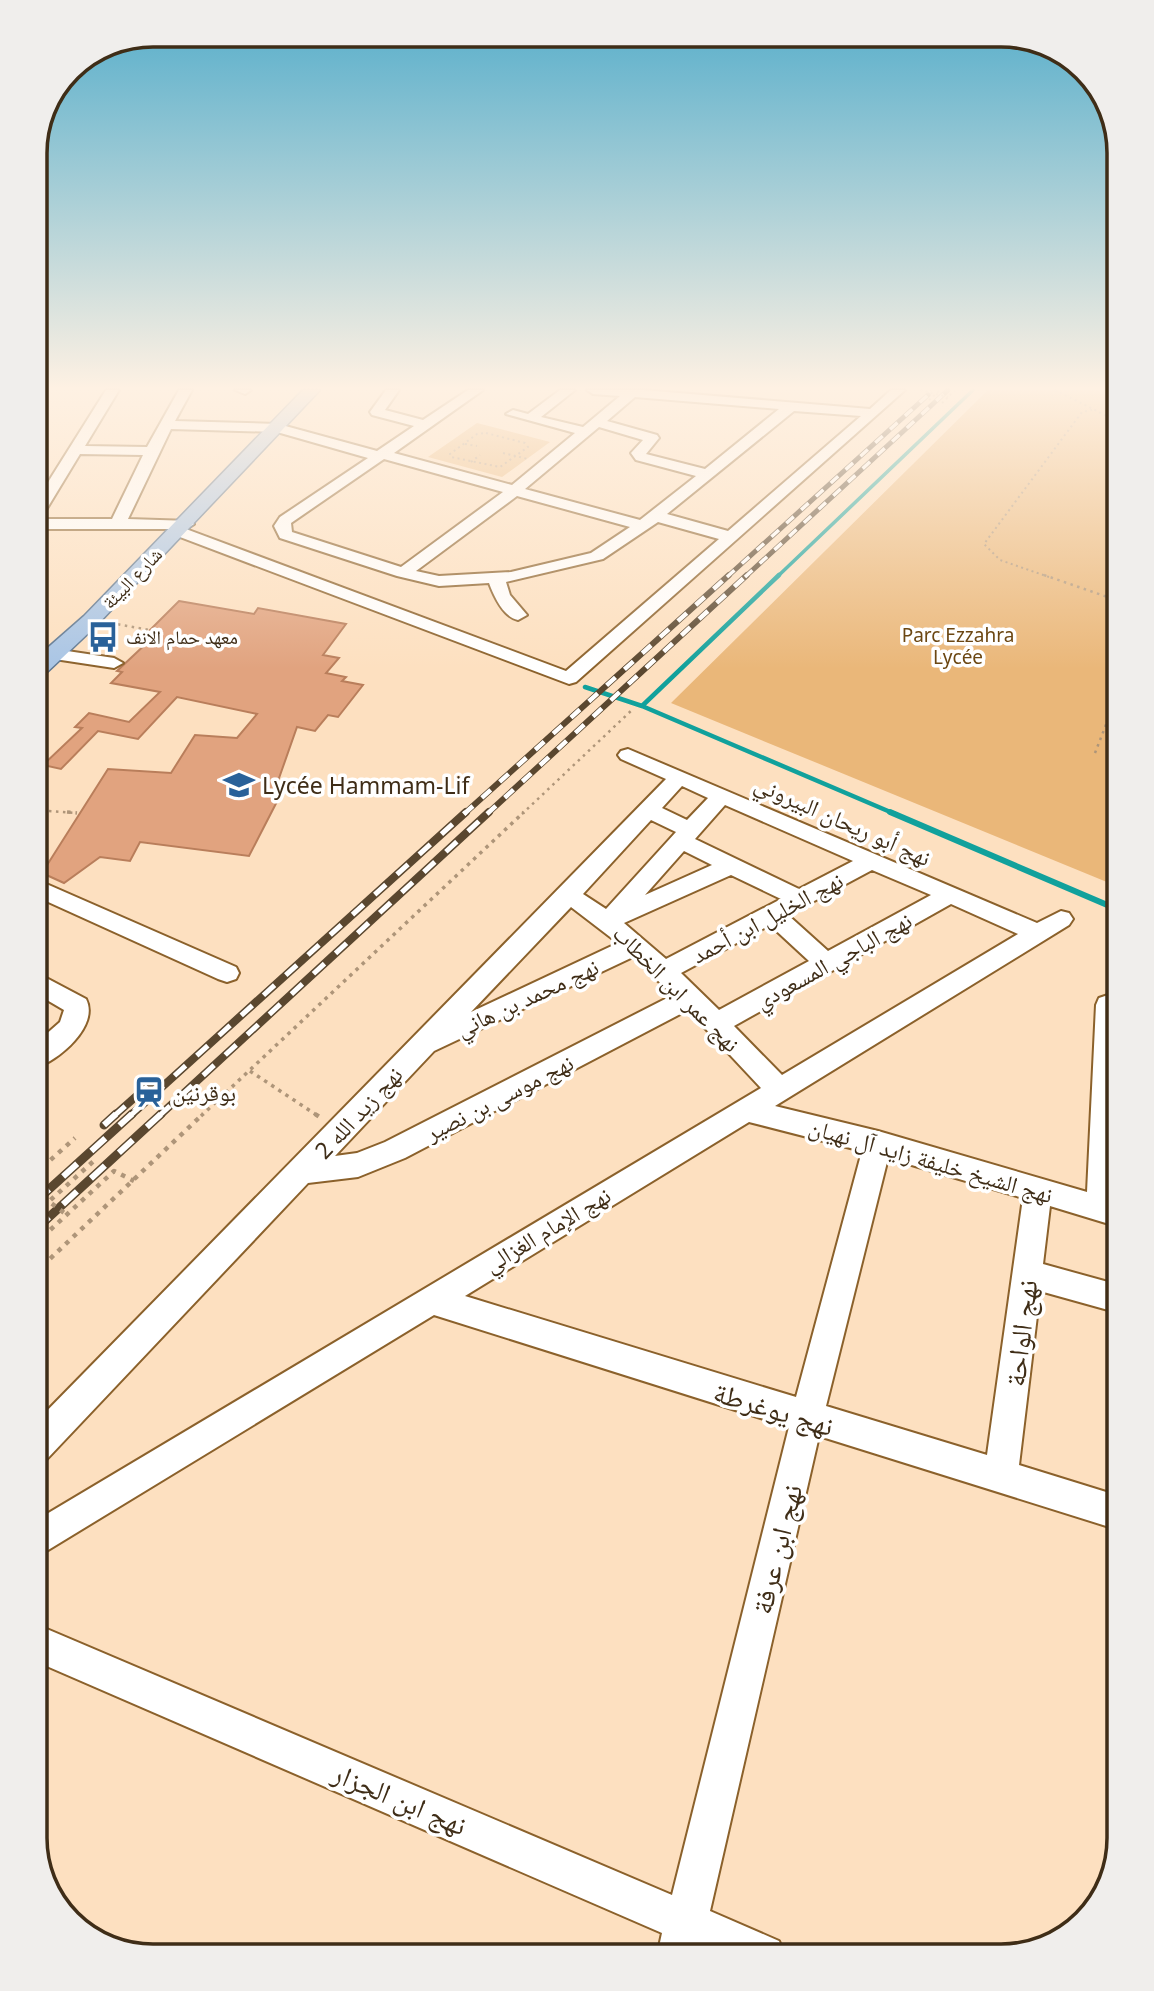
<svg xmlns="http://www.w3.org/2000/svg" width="1154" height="1991" viewBox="0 0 1154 1991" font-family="'Noto Sans','Noto Naskh Arabic',sans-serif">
	<rect width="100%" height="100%" fill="#fde0c0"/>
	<!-- green -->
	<path fill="#eab779" d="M988,390H1119V887L671,703Z
		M477,423L550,442L502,477L428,457Z"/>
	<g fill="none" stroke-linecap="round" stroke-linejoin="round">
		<!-- stream-far2 -->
		<path stroke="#11a19c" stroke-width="3.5" d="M777,577L973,390"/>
		<!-- stream-far1 -->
		<path stroke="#11a19c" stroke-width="4.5" d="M585,687L642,706L895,814
			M642,706L779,575"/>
		<!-- stream -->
		<path stroke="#11a19c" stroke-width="6" d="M890,812L1119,910"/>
	</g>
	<!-- building -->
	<path fill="#e1a37f" stroke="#b97e5b" stroke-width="2" d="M179,601L254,614L258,608L346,624L323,655L339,658L326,673L346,677L342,681L363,685L338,717L328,715L315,731L297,727L278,781L285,786L249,856L140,842L130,861L100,857L64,883L42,873L108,769L171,773L195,735L237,738L257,714L177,697L138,739L98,731L61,769L43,765L82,728L75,727L89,713L129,722L160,692L111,683L122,672L117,671L150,640L142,638Z"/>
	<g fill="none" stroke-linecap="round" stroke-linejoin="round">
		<defs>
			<path id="minor" d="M106,390H119L85,446L147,447L179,390H192L175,421L278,424L377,451L414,426L372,415L370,412L386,390H399L385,410L423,420L468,390H483L394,453L512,485L575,433L506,414L513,410L528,414L560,390H575L541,417L583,427L620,396L593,394L587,390H643L870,409L891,390H905L576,682L569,684L172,534V529H35V503ZM635,397L779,409L705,469L646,454L659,438L657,435L607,421ZM794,411L861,416L728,531L667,514ZM599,427L643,440L631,453L636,460L696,476L640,520L525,489ZM171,429L277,432L368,458L280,517L274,526L280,538L397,576L439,586L489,583C494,596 503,617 518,620L527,615L510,595L506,582L603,559L658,522L719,539L566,671L186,529L194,524L191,521L128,519ZM80,454L143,455L112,519H36L43,515ZM384,459L503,492L401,567L292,532L291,523ZM517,496L630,527L591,553L511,572L439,576L416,571Z
				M235,390H251L245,394Z
				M54,649L114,658L123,663L114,668L48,658L45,654L48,650Z
				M628,749L1037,923L1061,911L1069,913L1073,919L1069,925L775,1106L878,1131L1087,1192L1096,1005L1099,998L1108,995L1119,1002L1115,1200L1119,1201V1227L1050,1206L1043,1264L1119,1285V1313L1040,1291L1019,1465L1119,1496V1530L819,1436L710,1911L779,1941L785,1956H714L701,1950L699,1956H657L662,1933L35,1661V1624L672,1895L789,1427L434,1315L35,1558V1521L761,1088L688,1010L405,1158L358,1177L308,1183L47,1459L35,1464V1423L666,779L621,759L618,755L621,751ZM682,786L708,798L687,820L662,808ZM725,805L853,861L799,889L695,839ZM651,820L676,832L606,909L583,894ZM684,851L712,865L645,895ZM872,870L931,895L828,951L788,915ZM731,875L781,899L666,959L624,923ZM951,904L1018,934L782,1075L734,1026ZM571,907L618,943L471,1012ZM770,925L809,961L719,1010L681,973ZM633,957L673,995L385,1142L357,1153L335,1156L434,1051ZM749,1122L862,1151L796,1397L465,1296ZM888,1158L1023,1198L987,1455L826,1406Z
				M35,879L236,967L239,973L236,979L227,982L218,979L35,896Z
				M35,972L86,999C100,1026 58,1061 35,1068V1044L60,1022L64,1010L35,993Z"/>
			<path id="major" d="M35,390H46L41,398L35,400Z
				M303,390H320L98,624L43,676L35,678V659L84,616Z"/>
		</defs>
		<!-- minor casing -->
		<use href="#minor" stroke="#8b612b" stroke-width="4"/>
		<!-- major casing -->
		<use href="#major" stroke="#5e7791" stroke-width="3"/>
		<!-- path-far3 -->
		<path stroke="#ae9579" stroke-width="2" stroke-dasharray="2 3.5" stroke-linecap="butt" d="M1055,390L1119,422
			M929,400L940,390
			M942,403L955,390
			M486,433L525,443L528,447L500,467L451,457L450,454L477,434Z
			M465,444L477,446
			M503,453L528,459
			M471,462L480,455
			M1049,577L1000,560L984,544L1082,412L1092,410"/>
		<!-- path-far2 -->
		<path stroke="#ae9579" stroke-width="2.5" stroke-dasharray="2.5 4.5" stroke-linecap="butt" d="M1044,575L1119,601
			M111,623L150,630
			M1095,753L1119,691
			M35,810L77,813
			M522,814L633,709"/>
		<!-- path-far1 -->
		<path stroke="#ae9579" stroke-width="3.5" stroke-dasharray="3.5 5" stroke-linecap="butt" d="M67,812L77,813
			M250,1071L318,1116
			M201,1116L524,812"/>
		<!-- path -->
		<path stroke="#ae9579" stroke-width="4.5" stroke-dasharray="4.5 6" stroke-linecap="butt" d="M315,1114L321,1118
			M35,1174L75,1138
			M35,1214L97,1158
			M35,1244L114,1171L134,1181
			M35,1258L44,1265
			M35,1273L203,1114"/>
		<!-- minor -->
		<use href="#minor" fill="#fff" fill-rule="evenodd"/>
		<!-- major -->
		<use href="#major" fill="#a9c5e5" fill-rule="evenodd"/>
		<defs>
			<path id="rail-far3" d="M727,577L928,395
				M745,577L948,390"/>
			<path id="rail-far2" d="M464,814L729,575
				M487,814L747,575"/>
			<path id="rail-far1" d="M114,1116L151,1083
				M130,1116L466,812
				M159,1116L489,812"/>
			<path id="rail" d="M104,1125L116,1114
				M35,1202L132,1114
				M35,1230L161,1114"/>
		</defs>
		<!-- rail-far3 casing -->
		<use href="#rail-far3" stroke="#5a472f" stroke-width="5"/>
		<!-- rail-far2 casing -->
		<use href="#rail-far2" stroke="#5a472f" stroke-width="6"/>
		<!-- rail-far1 casing -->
		<use href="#rail-far1" stroke="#5a472f" stroke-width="8"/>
		<!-- rail casing -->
		<use href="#rail" stroke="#5a472f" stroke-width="9"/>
		<!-- rail-far3 -->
		<use href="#rail-far3" stroke="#fff" stroke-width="3.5" stroke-dasharray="10" stroke-linecap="butt"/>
		<!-- rail-far2 -->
		<use href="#rail-far2" stroke="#fff" stroke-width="4.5" stroke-dasharray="12" stroke-linecap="butt"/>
		<!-- rail-far1 -->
		<use href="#rail-far1" stroke="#fff" stroke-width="5" stroke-dasharray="15" stroke-linecap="butt"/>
		<!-- rail -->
		<use href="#rail" stroke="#fff" stroke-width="6" stroke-dasharray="19" stroke-linecap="butt"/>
		<!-- path-bridge-far1 -->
		<path stroke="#ae9579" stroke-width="2" stroke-dasharray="2 3.5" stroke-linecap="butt" d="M920,390L948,397"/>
		<!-- path-bridge -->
		<path stroke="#ae9579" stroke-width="4.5" stroke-dasharray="4.5 6" stroke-linecap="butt" d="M35,1191L67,1215"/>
	</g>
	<!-- sky -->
	<linearGradient id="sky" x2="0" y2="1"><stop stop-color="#52acca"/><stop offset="0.58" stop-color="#fef1e3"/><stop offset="1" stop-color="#fef1e3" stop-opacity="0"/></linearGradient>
	<rect width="1154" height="669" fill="url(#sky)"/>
	<!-- icons -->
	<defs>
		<symbol id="bus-bare" viewBox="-9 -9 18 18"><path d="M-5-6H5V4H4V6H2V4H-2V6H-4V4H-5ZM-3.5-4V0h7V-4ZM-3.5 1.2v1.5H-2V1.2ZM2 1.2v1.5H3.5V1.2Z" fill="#296199" stroke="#fff" stroke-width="2.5" paint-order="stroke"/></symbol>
		<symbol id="school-bare" viewBox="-9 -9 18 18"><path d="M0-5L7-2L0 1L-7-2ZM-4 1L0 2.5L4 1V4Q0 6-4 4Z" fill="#296199" stroke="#fff" stroke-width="2.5" paint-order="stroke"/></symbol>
		<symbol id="station-bare" viewBox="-9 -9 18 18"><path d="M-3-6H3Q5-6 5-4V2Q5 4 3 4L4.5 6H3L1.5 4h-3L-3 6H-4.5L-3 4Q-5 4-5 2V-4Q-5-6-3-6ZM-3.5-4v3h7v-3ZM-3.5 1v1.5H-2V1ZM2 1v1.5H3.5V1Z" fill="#296199" stroke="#fff" stroke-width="2.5" paint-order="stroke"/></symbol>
	</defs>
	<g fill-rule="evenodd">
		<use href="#bus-bare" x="81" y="615" width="44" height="44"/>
		<use href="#school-bare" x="217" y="763" width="44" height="44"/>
		<use href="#station-bare" x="127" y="1070" width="44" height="44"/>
	</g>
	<g text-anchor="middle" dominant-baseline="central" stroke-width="7" stroke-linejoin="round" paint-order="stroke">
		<!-- far-street labels -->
		<g font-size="19" fill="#3f2d17" stroke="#fff">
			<text transform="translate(132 578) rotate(-46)">شارع البيئة</text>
		</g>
		<!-- far-park labels -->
		<g font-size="19" fill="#6c4712" stroke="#fff">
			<text x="958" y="635">Parc Ezzahra<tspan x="958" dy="22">Lycée</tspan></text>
		</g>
		<!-- far-poi labels -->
		<g font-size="19" fill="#3f2d17" stroke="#fff" text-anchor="start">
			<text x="126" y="637">معهد حمام الانف</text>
		</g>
		<!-- poi labels -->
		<g font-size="23" fill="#3f2d17" stroke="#fff" text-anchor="start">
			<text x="262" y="785">Lycée Hammam-Lif</text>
			<text x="172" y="1092">بوقرنين</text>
		</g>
		<!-- street labels -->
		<g font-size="23" fill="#3f2d17" stroke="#fff">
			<text transform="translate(843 820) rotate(24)">نهج أبو ريحان البيروني</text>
			<text transform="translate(767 917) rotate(-28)">نهج الخليل ابن أحمد</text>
			<text transform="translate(833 960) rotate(-29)">نهج الباجي المسعودي</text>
			<text transform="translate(677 988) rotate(45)">نهج عمر ابن الخطاب</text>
			<text transform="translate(527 997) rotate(-25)">نهج محمد بن هاني</text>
			<text transform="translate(499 1097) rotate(-27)">نهج موسى بن نصير</text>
			<text transform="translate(358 1112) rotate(-47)">نهج زيد الله 2</text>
			<text transform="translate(931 1160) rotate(16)">نهج الشيخ خليفة زايد آل نهيان</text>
			<text transform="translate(547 1229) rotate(-31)">نهج الإمام الغزالي</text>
		</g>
		<!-- near-street labels -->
		<g font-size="28" fill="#3f2d17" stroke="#fff">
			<text transform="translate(1020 1333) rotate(-83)">نهج الواحة</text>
			<text transform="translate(774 1408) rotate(17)">نهج يوغرطة</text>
			<text transform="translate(776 1549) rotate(-76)">نهج ابن عرفة</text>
			<text transform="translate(400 1798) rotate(23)">نهج ابن الجزار</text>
		</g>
	</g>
	<!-- crop -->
	<path d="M0 0H1154V1991H0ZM153 47H1001A106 106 0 0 1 1107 153V1838A106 106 0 0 1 1001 1944H153A106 106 0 0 1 47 1838V153A106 106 0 0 1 153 47Z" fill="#f0eeec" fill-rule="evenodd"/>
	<path fill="none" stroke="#3f2d17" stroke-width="3.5" d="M153 47H1001A106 106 0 0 1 1107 153V1838A106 106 0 0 1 1001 1944H153A106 106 0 0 1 47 1838V153A106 106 0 0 1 153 47Z"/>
</svg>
